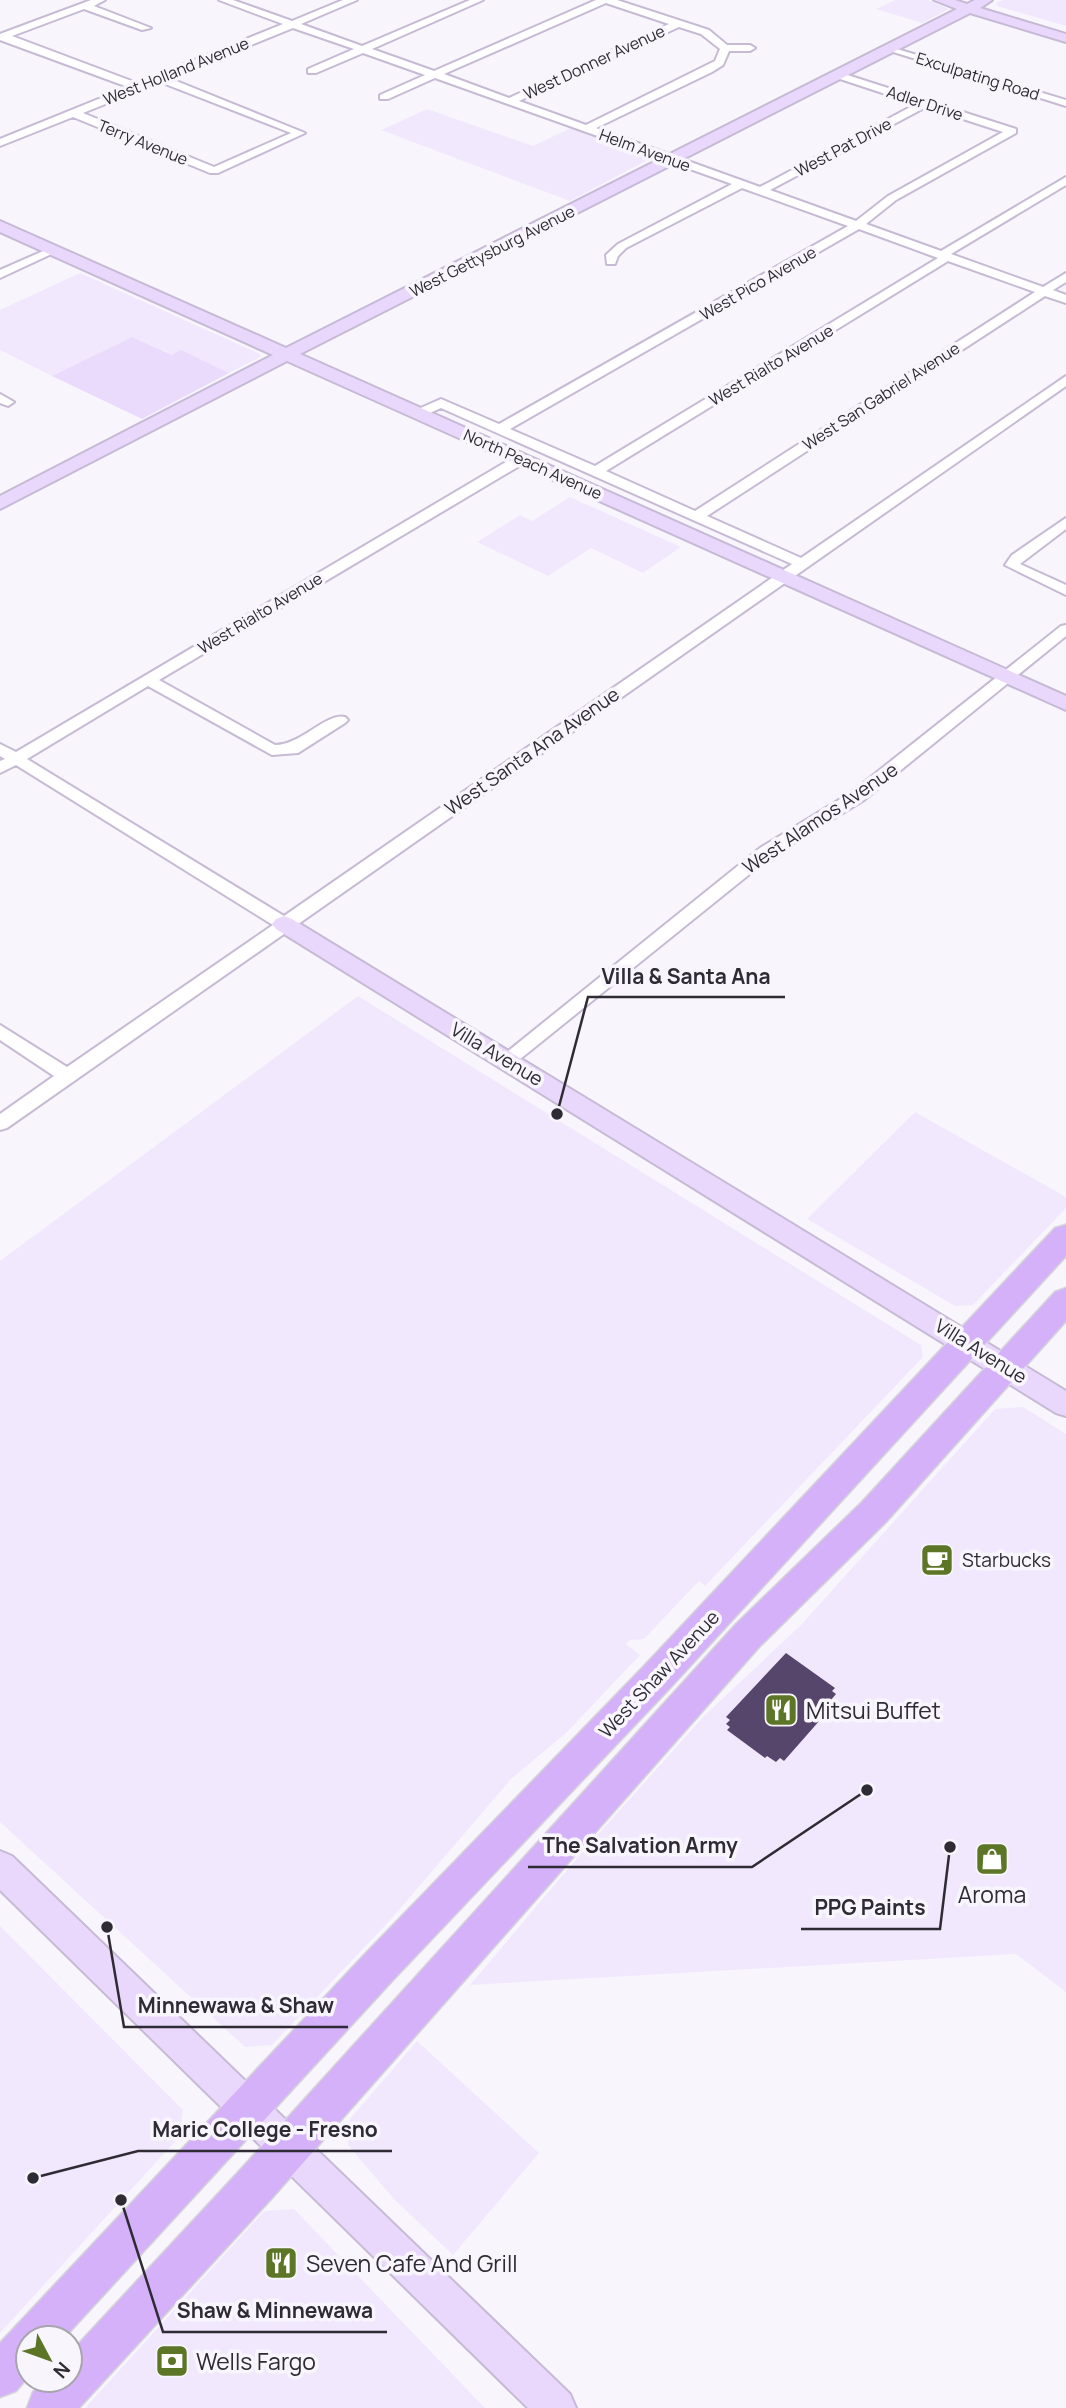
<svg xmlns="http://www.w3.org/2000/svg" width="1066" height="2408" viewBox="0 0 1066 2408" font-family="Manrope,sans-serif">
	<rect width="100%" height="100%" fill="#f8f6fc"/>
	<!-- built -->
	<path fill="#f1e8fd" d="M895,0H927L949,9L922,23L876,9Z
		M1003,0H1066V26L997,6L996,3Z
		M427,109L533,146L571,128L653,157L570,201L381,130Z
		M80,273L260,354V357L229,373L181,351L173,355L132,337L52,376L0,350V310Z
		M570,497L681,547L643,573L591,548L548,576L477,542L520,515L532,521Z
		M358,996L921,1345L923,1357L705,1586L699,1581L644,1639L630,1640L626,1644L640,1655L567,1732L511,1779L392,1918L272,2045L245,2047L0,1822V1261Z
		M915,1112L1066,1197V1208L973,1305L955,1306L807,1219Z
		M1023,1407L1066,1434V1992L1016,1954L470,1985L584,1850L703,1717L801,1625L995,1409Z
		M0,1926L183,2110L180,2136L0,2333Z
		M417,2041L539,2153L453,2255L394,2199L348,2145L350,2119Z
		M294,2209L485,2408H85L264,2211Z"/>
	<!-- green -->
	<path fill="#eadbfd" d="M132,337L172,355L181,350L229,373L142,419L52,376Z"/>
	<!-- building -->
	<path fill="#57466b" d="M786,1653L835,1688L832,1691L836,1694L831,1700L835,1703L784,1761L780,1758L776,1762L767,1756L765,1758L727,1730L730,1727L726,1724L730,1720L726,1717Z"/>
	<g fill="none" stroke-linecap="round" stroke-linejoin="round">
		<defs>
			<path id="street" d="M91,0H105L94,6L151,28L142,30L84,9L12,36L137,83L283,24L219,0H233L292,21L343,0H357L301,24L362,46L470,0H483L372,49L434,71L596,0H617L709,30L727,45H750L755,48L750,51H729L723,65L712,72L596,128L760,187L916,104L834,77L833,75L838,72L1016,129V133L896,200L866,224L941,251L1066,177V185L951,254L1043,287L1066,273V282L1053,290L1066,295V303L1045,296L707,516L801,558L1066,376V386L7,1128L0,1130V1114L54,1076L0,1040V1025L67,1067L273,925L16,765L0,773V761L5,759L0,756V744L16,752L516,456H526V462L159,680L275,745C301,745 327,712 345,717L348,720L345,723L298,753L272,755L148,686L27,759L284,916L792,564L441,408L421,417L414,413L416,410L441,399L499,424L848,226L742,188L626,248L618,256L615,264H607L606,255L618,244L732,184L435,78L388,99H380V95L425,75L363,53L316,73H308V69L354,49L293,28L169,78L305,133L218,173H210L73,117L0,146V139L128,87L0,40V34ZM606,3L669,24L509,98L444,74ZM679,27L701,34L720,49L715,61L586,125L519,101ZM160,82L291,133L214,167L83,113ZM926,107L1003,132L888,196L856,221L770,190ZM859,229L938,258L595,466L510,429ZM948,261L1035,292L695,511L606,471Z
				M887,46L1066,100V106L887,50Z
				M50,248L60,250L0,278V270Z
				M0,394L14,402L8,406L0,403Z
				M1066,518V529L1020,564L1066,585V595L1005,565L1012,555Z
				M1066,625V636L864,800L772,856L514,1064H502L499,1060L502,1056L760,848L852,792L1061,626Z"/>
			<path id="secondary" d="M934,0H955L967,4L975,0H992L980,8L1066,34V42L970,13L300,354L1066,696V710L287,361L0,509V496L273,355L0,232V221L286,348L957,9Z
				M284,916L292,919L1066,1391V1416L1056,1413L276,929L272,924L276,919Z
				M0,1851L12,1856L570,2394L576,2408H528L0,1890Z"/>
			<path id="primary" d="M1066,1225V1256L670,1688L393,1980L64,2338H28V2377L16,2391L0,2397V2343L365,1954L644,1666L1055,1228Z
				M1066,1288V1321L886,1522L760,1646L272,2198L79,2408H27L33,2392L45,2380H70V2353L242,2168L736,1624L862,1502L1055,1292Z"/>
		</defs>
		<!-- street casing -->
		<use href="#street" stroke="#c6bad5" stroke-width="4"/>
		<!-- secondary casing -->
		<use href="#secondary" stroke="#c6bad5" stroke-width="4"/>
		<!-- primary casing -->
		<use href="#primary" stroke="#d5d5d7" stroke-width="3"/>
		<!-- street -->
		<use href="#street" fill="#fff" fill-rule="evenodd"/>
		<!-- secondary -->
		<use href="#secondary" fill="#ead8fc" fill-rule="evenodd"/>
		<!-- primary -->
		<use href="#primary" fill="#d4b1f9" fill-rule="evenodd"/>
	</g>
	<!-- icons -->
	<defs>
		<symbol id="cafe-square" viewBox="-11 -11 22 22"><rect x="-9" y="-9" width="18" height="18" rx="4" fill="#5c7527" stroke="#f8f6fc"/><path d="M-5.5-4.5H6V0H3Q3 3.5 0 3.5H-2.5Q-5.5 3.5-5.5 0ZM3-3.2v2h1.7v-2ZM-6 4.5H4V6H-6Z" fill="#fff"/></symbol>
		<symbol id="restaurant-square" viewBox="-11 -11 22 22"><rect x="-9" y="-9" width="18" height="18" rx="4" fill="#5c7527" stroke="#f8f6fc"/><path d="M-5-6h1v4h1v-4h1v4h1v-4h1v5L-1.5 .5V6h-2V.5L-5-1ZM5-6V6H3V1.5H1.5Q1.5-4 5-6Z" fill="#fff"/></symbol>
		<symbol id="shop-square" viewBox="-11 -11 22 22"><rect x="-9" y="-9" width="18" height="18" rx="4" fill="#5c7527" stroke="#f8f6fc"/><path d="M-5-2.5h2.3a2.7 3.5 0 0 1 5.4 0H5L5.5 6h-11ZM-1.5-2.5h3a1.5 2.3 0 0 0-3 0Z" fill="#fff"/></symbol>
		<symbol id="bank-square" viewBox="-11 -11 22 22"><rect x="-9" y="-9" width="18" height="18" rx="4" fill="#5c7527" stroke="#f8f6fc"/><path d="M-6-4H6V4H-6ZM0-2.3a2.3 2.3 0 1 0 0 4.6a2.3 2.3 0 1 0 0-4.6Z" fill="#fff"/></symbol>
	</defs>
	<g fill-rule="evenodd">
		<use href="#cafe-square" x="918" y="1541" width="38" height="38"/>
		<use href="#restaurant-square" x="762" y="1691" width="38" height="38"/>
		<use href="#shop-square" x="973" y="1840" width="38" height="38"/>
		<use href="#restaurant-square" x="262" y="2244" width="38" height="38"/>
		<use href="#bank-square" x="153" y="2342" width="38" height="38"/>
	</g>
	<g text-anchor="middle" dominant-baseline="central" stroke-width="7" stroke-linejoin="round" paint-order="stroke">
		<!-- far-street labels -->
		<g font-size="16" fill="#2f2b35" stroke="#f8f6fc">
			<text transform="translate(594 62) rotate(-25)">West Donner Avenue</text>
			<text transform="translate(176 71) rotate(-22)">West Holland Avenue</text>
			<text transform="translate(978 76) rotate(17)">Exculpating Road</text>
			<text transform="translate(925 103) rotate(18)">Adler Drive</text>
			<text transform="translate(143 142) rotate(22)">Terry Avenue</text>
			<text transform="translate(843 147) rotate(-28)">West Pat Drive</text>
			<text transform="translate(645 150) rotate(20)">Helm Avenue</text>
			<text transform="translate(492 251) rotate(-27)">West Gettysburg Avenue</text>
			<text transform="translate(758 283) rotate(-30)">West Pico Avenue</text>
			<text transform="translate(771 365) rotate(-31)">West Rialto Avenue</text>
			<text transform="translate(881 396) rotate(-33)">West San Gabriel Avenue</text>
			<text transform="translate(533 464) rotate(24)">North Peach Avenue</text>
			<text transform="translate(260 613) rotate(-31)">West Rialto Avenue</text>
		</g>
		<!-- street labels -->
		<g font-size="19" fill="#2f2b35" stroke="#f8f6fc">
			<text transform="translate(532 751) rotate(-35)">West Santa Ana Avenue</text>
			<text transform="translate(820 818) rotate(-34)">West Alamos Avenue</text>
			<text transform="translate(497 1054) rotate(31)">Villa Avenue</text>
			<text transform="translate(981 1351) rotate(32)">Villa Avenue</text>
			<text transform="translate(659 1674) rotate(-47)">West Shaw Avenue</text>
		</g>
		<!-- poi labels -->
		<g font-size="19" fill="#2f2b35" stroke="#f8f6fc" text-anchor="start">
			<text x="962" y="1560">Starbucks</text>
		</g>
		<!-- near-poi labels -->
		<g font-size="23" fill="#2f2b35" stroke="#f8f6fc" text-anchor="start">
			<text x="806" y="1710">Mitsui Buffet</text>
			<text x="992" y="1894" text-anchor="middle">Aroma</text>
			<text x="306" y="2263">Seven Cafe And Grill</text>
			<text x="196" y="2361">Wells Fargo</text>
		</g>
	</g>
	<!-- callouts -->
	<path fill="none" stroke="#2f2b35" stroke-width="2.5" d="M557 1114L588 997H785M867 1790L752 1867H528M950 1847L940 1929H801M107 1927L124 2027H348M33 2178L138 2151H392M121 2200L163 2332H387"/>
	<g fill="#2f2b35" stroke="#f8f6fc" stroke-width="2.5">
		<circle cx="557" cy="1114" r="7"/>
		<circle cx="867" cy="1790" r="7"/>
		<circle cx="950" cy="1847" r="7"/>
		<circle cx="107" cy="1927" r="7"/>
		<circle cx="33" cy="2178" r="7"/>
		<circle cx="121" cy="2200" r="7"/>
	</g>
	<g font-size="21" text-anchor="middle" font-weight="bold" fill="#2f2b35" stroke="#f8f6fc" stroke-width="7" stroke-linejoin="round" paint-order="stroke">
		<text x="686" y="984">Villa &amp; Santa Ana</text>
		<text x="640" y="1853">The Salvation Army</text>
		<text x="870" y="1915">PPG Paints</text>
		<text x="236" y="2013">Minnewawa &amp; Shaw</text>
		<text x="265" y="2137">Maric College - Fresno</text>
		<text x="275" y="2318">Shaw &amp; Minnewawa</text>
	</g>
	<!-- north arrow -->
	<g transform="translate(49 2359) rotate(131)"><circle r="33" fill="#f8f6fc" stroke="#a8a5ac" stroke-width="2"/>
	<path d="M0-5L12 26L0 18L-12 26Z" fill="#5c7527"/>
	<text y="-10" font-size="19" font-weight="bold" text-anchor="middle" fill="#2f2b35">N</text>
	</g>
</svg>
